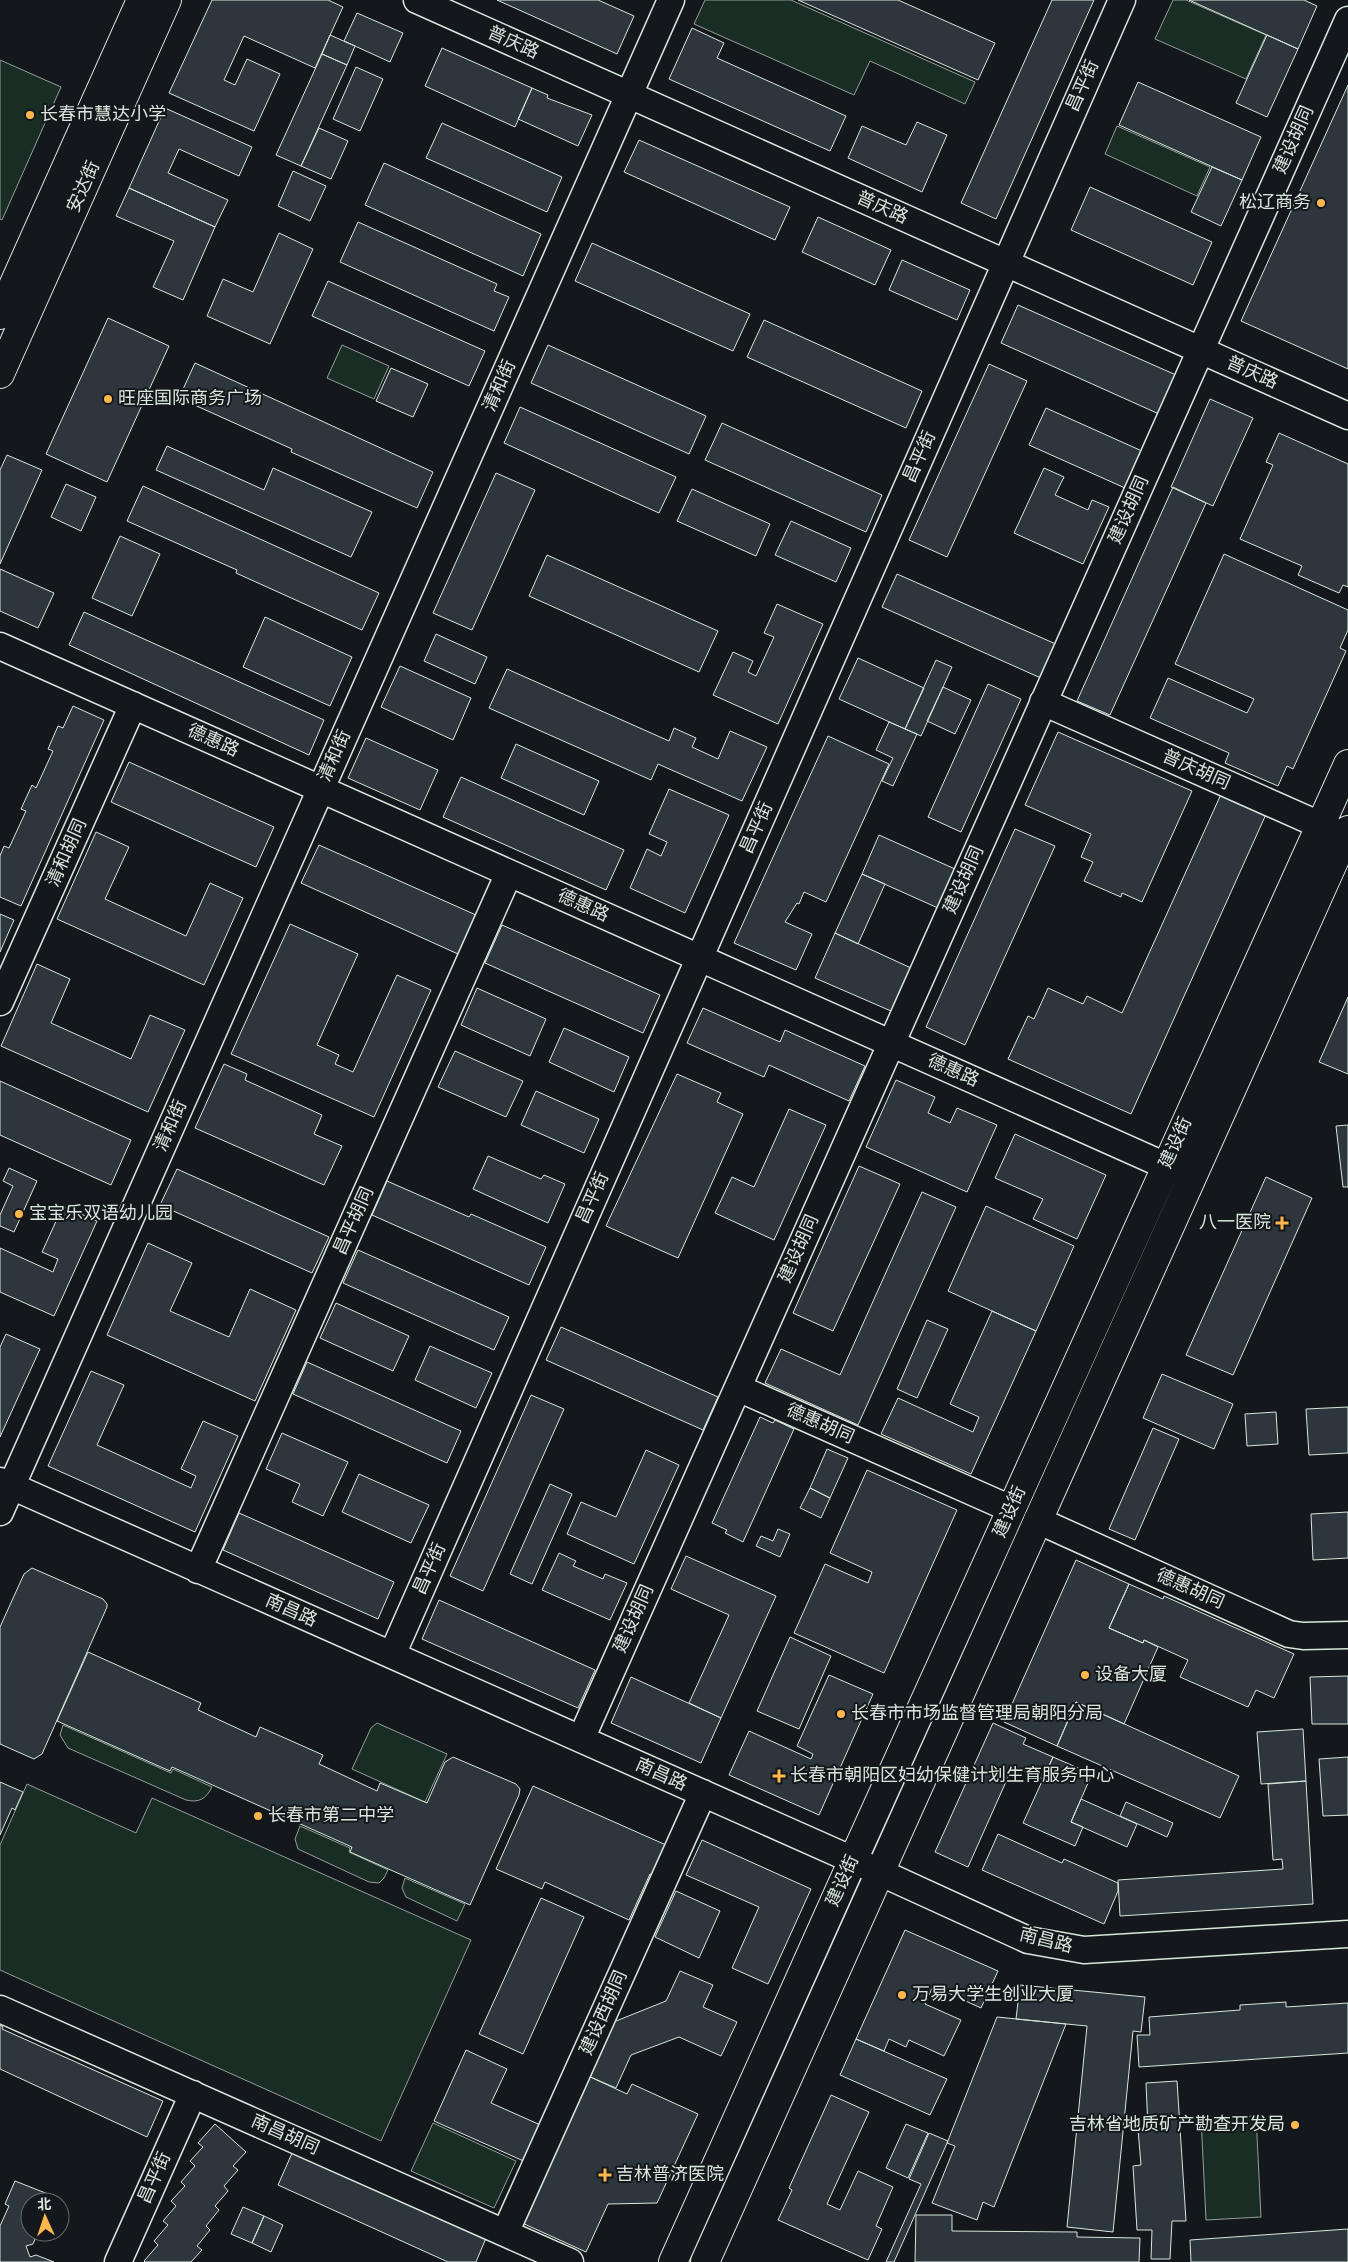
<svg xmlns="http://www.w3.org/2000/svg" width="1348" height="2262" viewBox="0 0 1348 2262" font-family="'Alegreya Sans','Noto Sans SC',sans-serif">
	<rect width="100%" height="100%" fill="#14181c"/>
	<!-- green -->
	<path fill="#1a2d24" stroke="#939e99" d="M705,0H791L975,82L965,104L870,61L854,95L694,24Z
		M1173,0H1186L1266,35L1246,79L1155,39Z
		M0,60L61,87L2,220L0,219Z
		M1117,126L1210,167L1197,196L1105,154Z
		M342,345L389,366L374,399L327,378Z
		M377,1723L447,1754L425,1802L352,1769L371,1728Z
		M63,1725L171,1773L173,1769L212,1787C206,1799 199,1803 186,1800L68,1748L60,1735Z
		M27,1784L136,1833L152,1798L471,1940L381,2141L0,1970V1845Z
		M300,1826L350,1848L349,1852L388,1870L384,1878L379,1883L369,1882L298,1849L295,1839Z
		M405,1878L465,1904L457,1921L406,1897L402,1888Z
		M1256,2116L1261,2217L1206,2220L1201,2118Z
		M433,2123L516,2161L494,2208L411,2171Z"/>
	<!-- building -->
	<path fill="#2c363c" stroke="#d8e6dc" d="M212,0H328L343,7L315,68L244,36L224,80L235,85L247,59L280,74L254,131L169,93Z
		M497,0H598L634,16L617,54Z
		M798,0H898L995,43L978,80Z
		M1052,0H1094L996,219L961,203Z
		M1189,0H1304L1317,6L1298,49Z
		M357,13L403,33L390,62L344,41Z
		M692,28L724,43L717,58L846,116L830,151L669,79Z
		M330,35L355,46L347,65L322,54Z
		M1267,35L1298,49L1267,117L1236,103Z
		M442,48L532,88L515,127L425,86Z
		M322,54L347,65L301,166L276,155Z
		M356,67L383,79L360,131L333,119Z
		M1138,82L1261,137L1242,180L1119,125Z
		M1348,85V369L1241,321Z
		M532,88L548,95L547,98L592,115L578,146L518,119Z
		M165,108L252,147L239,176L179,149L168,173L228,200L215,227L129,188Z
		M917,122L947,135L922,192L848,158L862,126L906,145Z
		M442,123L562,177L547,212L426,158Z
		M319,128L348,141L331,179L301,166Z
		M639,140L790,207L775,240L624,172Z
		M384,163L541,234L523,276L365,205Z
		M1212,167L1242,180L1221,226L1191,212Z
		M293,171L326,186L310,221L278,206Z
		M1090,187L1212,242L1193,285L1071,230Z
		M129,188L215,227L183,300L153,287L174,241L116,216Z
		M818,217L891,250L875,285L802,252Z
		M358,222L497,284L494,291L509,297L494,331L340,262Z
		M279,233L313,249L270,344L207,316L223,279L253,292Z
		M592,243L750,314L733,351L575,281Z
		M902,260L970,290L957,320L889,290Z
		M328,281L485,351L469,386L312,316Z
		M1018,305L1176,375L1159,414L1001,343Z
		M108,318L169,346L107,482L46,454Z
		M764,320L922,391L906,428L747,357Z
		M548,345L706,416L689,454L531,383Z
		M195,363L433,472L417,508L291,452L292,449L179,398Z
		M989,364L1027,381L947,557L909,540Z
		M391,368L428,384L413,417L376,401Z
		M1210,399L1253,418L1213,506L1171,487Z
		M520,407L676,477L659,513L504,443Z
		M1046,408L1142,451L1125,488L1029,445Z
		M722,423L882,495L866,532L705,460Z
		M1279,433L1348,464V587L1343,585L1339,593L1298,575L1302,566L1240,539L1273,465L1266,462Z
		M167,446L264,490L273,468L372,512L351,557L156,470Z
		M7,455L42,470L0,564V470Z
		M1044,468L1064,477L1055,495L1088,510L1092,500L1109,507L1083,564L1014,533Z
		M496,473L535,490L472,630L433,613Z
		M66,484L96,497L81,531L51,517Z
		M143,486L379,593L362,630L236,573L237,570L127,521Z
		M1173,487L1206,503L1110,715L1077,701Z
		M692,489L770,524L756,556L677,521Z
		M791,521L851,548L836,582L775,555Z
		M120,536L160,554L132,616L92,598Z
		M1224,554L1348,610V630L1340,648L1346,651L1293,769L1287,766L1278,786L1225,763L1229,753L1150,718L1168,678L1247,713L1254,699L1175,664Z
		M547,555L718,631L699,672L529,596Z
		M0,569L54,593L38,628L0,611Z
		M897,574L1058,645L1043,679L882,607Z
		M777,604L823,624L778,724L713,695L733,652L753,661L748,672L756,676L774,637L764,633Z
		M84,612L324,720L309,755L69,645Z
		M265,617L352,657L330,706L243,667Z
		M436,634L487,657L475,684L424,661Z
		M858,658L924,688L905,729L839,699Z
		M936,660L952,667L921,736L905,729Z
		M400,666L471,698L453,740L381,707Z
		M507,669L669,741L674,728L696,738L692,747L718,759L730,731L767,747L742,801L658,764L651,780L489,708Z
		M988,684L1021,699L961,832L928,817Z
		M943,687L971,700L955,734L927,721Z
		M73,706L104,720L21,906L0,897V856L4,846L9,848L26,811L21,809L32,785L36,788L53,751L48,749L58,726L63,728Z
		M889,722L917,734L893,786L882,781L893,758L876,750Z
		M1058,732L1192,791L1142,902L1122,893L1121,897L1084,881L1093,862L1081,857L1091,834L1025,805Z
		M828,736L889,764L826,902L804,892L799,904L797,903L785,922L812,934L796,970L734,943Z
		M366,738L438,770L420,810L348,778Z
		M516,744L599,781L584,815L501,778Z
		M129,762L274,827L256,867L111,802Z
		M461,777L624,850L606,890L443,817Z
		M669,789L729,815L685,913L630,888L647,849L661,856L667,842L649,834Z
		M1222,792L1267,812L1131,1114L1008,1059L1028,1016L1034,1019L1048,988L1083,1004L1087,996L1122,1013Z
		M1015,829L1055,846L965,1045L926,1027Z
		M96,832L129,847L105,899L186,936L210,883L243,898L204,985L57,919Z
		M879,835L955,869L938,908L862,874Z
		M319,845L476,915L458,954L301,883Z
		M862,874L885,884L858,944L835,933Z
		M0,914L14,920L0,952Z
		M290,924L358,954L317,1045L339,1055L335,1064L353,1072L397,975L431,990L374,1117L231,1054Z
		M502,925L660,995L643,1033L485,963Z
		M835,933L911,968L891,1011L815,978Z
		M37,964L70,979L51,1023L131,1059L150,1015L185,1030L148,1112L1,1046Z
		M477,988L546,1019L530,1056L461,1025Z
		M1348,997V1074L1319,1062Z
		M703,1008L780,1042L785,1030L865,1066L849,1101L769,1065L764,1077L687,1043Z
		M564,1028L629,1057L614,1092L549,1062Z
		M455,1051L523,1081L506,1117L438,1087Z
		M224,1064L247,1074L245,1080L322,1115L314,1134L342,1146L324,1185L195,1128Z
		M677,1074L721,1093L717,1102L743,1114L678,1258L606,1226Z
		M896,1080L935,1097L928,1113L950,1123L957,1108L997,1125L967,1192L866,1147Z
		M0,1081L131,1140L111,1185L0,1135Z
		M536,1091L599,1119L584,1153L521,1125Z
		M789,1109L826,1125L774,1240L715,1213L732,1177L754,1187Z
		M1348,1125V1187H1343L1336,1126Z
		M1015,1134L1106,1175L1077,1239L1033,1219L1043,1199L995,1178Z
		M488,1156L541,1179L544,1175L565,1184L548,1223L473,1189Z
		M859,1166L900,1184L833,1331L793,1313Z
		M9,1168L37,1181L14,1232L0,1226V1215L13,1186L3,1181Z
		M177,1169L329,1237L312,1273L160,1205Z
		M1266,1177L1312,1198L1233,1375L1186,1355Z
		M387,1181L469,1217L471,1214L546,1247L529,1285L372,1215Z
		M922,1192L956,1207L858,1425L765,1383L781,1349L840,1375Z
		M63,1206L97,1221L54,1316L0,1292V1248L53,1272L58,1259L42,1252Z
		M986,1206L1074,1246L1036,1331L948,1291Z
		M148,1243L192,1263L170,1311L229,1337L250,1289L296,1310L255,1401L107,1335Z
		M358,1250L509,1317L494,1350L343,1283Z
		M336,1303L409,1336L393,1371L320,1338Z
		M992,1311L1036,1331L971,1474L881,1434L898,1398L973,1432L979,1417L950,1404Z
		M927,1320L948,1329L917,1398L897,1389Z
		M561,1327L718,1397L703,1430L546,1360Z
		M6,1334L40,1349L0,1437V1347Z
		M430,1346L492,1373L476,1408L415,1380Z
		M307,1362L461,1431L447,1463L293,1394Z
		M91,1371L124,1385L97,1445L191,1488L196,1476L181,1469L203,1421L238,1436L195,1532L48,1466Z
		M1162,1374L1233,1404L1214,1449L1143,1418Z
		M531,1395L564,1409L483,1591L450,1576Z
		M1348,1407V1453L1309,1455L1306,1409Z
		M1276,1412L1278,1444L1247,1446L1245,1414Z
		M760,1417L773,1423L775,1420L794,1429L743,1542L725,1533L727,1530L712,1523Z
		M1153,1428L1179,1439L1135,1540L1109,1529Z
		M282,1433L348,1462L323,1516L292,1502L300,1484L266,1469Z
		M827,1449L848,1458L830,1498L810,1488Z
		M646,1450L679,1465L634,1564L567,1534L581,1502L616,1517Z
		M867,1470L957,1510L884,1673L794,1633L825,1564L868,1583L872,1572L830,1553Z
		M359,1474L429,1505L411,1543L342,1512Z
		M550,1484L572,1494L532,1584L510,1574Z
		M810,1488L830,1498L821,1518L800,1508Z
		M1348,1512V1558L1313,1560L1311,1514Z
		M239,1513L394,1582L378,1619L223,1550Z
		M778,1529L790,1534L780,1557L756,1546L761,1536L773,1541Z
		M559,1553L576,1561L573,1566L603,1579L605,1574L627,1583L610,1620L542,1590Z
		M686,1556L776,1596L721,1718L689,1703L729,1615L671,1589Z
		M1076,1560L1129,1584L1109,1628L1143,1643L1144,1640L1158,1647L1124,1724L1076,1702L1057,1746L1004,1722Z
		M32,1568L103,1599L107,1604V1607L42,1754L34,1759L0,1744V1627L24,1574Z
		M1129,1584L1163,1599L1164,1596L1294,1654L1274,1698L1256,1690L1248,1707L1180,1677L1188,1660L1144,1640L1143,1643L1109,1628Z
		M439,1600L595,1670L578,1708L422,1639Z
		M790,1637L831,1656L799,1729L757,1711Z
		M88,1652L201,1703L198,1710L256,1737L260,1727L323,1755L319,1764L377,1791L380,1783L427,1803L445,1762L453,1757L516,1784L520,1789L519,1795L470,1905L350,1852L352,1847L172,1767L170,1771L57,1721Z
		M829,1675L873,1694L819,1815L729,1775L749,1731L811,1759L813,1754L797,1746Z
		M1348,1676V1724H1312L1310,1677Z
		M631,1677L721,1718L701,1763L611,1723Z
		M1076,1702L1239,1776L1220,1818L1057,1746Z
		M993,1723L1026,1738L1023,1744L1053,1757L1043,1779L1013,1766L968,1867L935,1852Z
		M1303,1729L1306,1781L1261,1784L1257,1732Z
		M1053,1757L1092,1774L1071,1822L1083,1827L1075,1846L1023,1823Z
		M1348,1757V1815L1323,1816L1319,1759Z
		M1306,1781L1313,1904L1120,1916L1118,1880L1283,1869L1282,1859L1273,1860L1268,1784Z
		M0,1782L23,1792L15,1810L12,1808L0,1835Z
		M533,1786L666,1845L653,1875L650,1874L629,1920L545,1882L542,1889L496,1869Z
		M1081,1799L1137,1824L1127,1847L1071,1822Z
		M1126,1802L1173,1823L1167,1837L1120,1816Z
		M998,1834L1062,1863L1064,1859L1118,1883V1891L1104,1924L982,1870Z
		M702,1840L811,1889L768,1984L732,1968L759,1907L686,1875Z
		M676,1891L720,1911L699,1958L655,1937Z
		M541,1898L584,1917L523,2054L479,2034Z
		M905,1930L998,1971L981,2008L933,1986L925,2004L961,2020L944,2056L909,2040L906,2047L889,2039L884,2051L856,2039Z
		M680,1971L713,1985L703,2007L737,2022L721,2056L679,2037L631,2055L616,2088L581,2073L607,2016L616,2021L666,2001Z
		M1020,1985L1145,1997L1141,2032L1133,2031L1113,2232L1067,2227L1087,2026L1016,2019Z
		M1286,2002V2007L1348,2003V2053L1139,2067L1137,2035H1150L1149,2017L1240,2010V2005Z
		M997,2017L1066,2024L994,2207L983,2202L977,2220L932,2203L955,2146L947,2143Z
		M0,2025L3,2027L2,2029L163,2101L147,2137L0,2069Z
		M856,2039L947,2079L930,2115L840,2075Z
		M466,2050L507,2069L491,2103L545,2127L528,2163L434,2121Z
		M586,2075L627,2094L632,2084L698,2114L657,2203L608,2204L586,2252L520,2222Z
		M1177,2081L1186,2221H1172L1170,2259H1151L1152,2230H1137L1133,2166L1141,2165L1138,2129L1148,2128L1146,2083Z
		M831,2095L869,2112L827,2204L840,2210L858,2171L893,2187L876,2226L882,2229L868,2260L778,2220L792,2190L789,2188Z
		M215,2124L246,2152L233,2166L238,2170L224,2186L228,2191L215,2206L219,2210L206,2226L210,2230L197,2246L202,2250L191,2262H145L144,2261L158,2245L154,2241L168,2225L163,2221L176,2206L171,2201L185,2186L181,2182L195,2166L190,2161L203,2147L198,2143Z
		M906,2124L928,2133L908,2178L886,2168Z
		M929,2133L948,2141L894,2262H886L921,2184L909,2179Z
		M293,2151L486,2238L476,2262H448L278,2185Z
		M15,2181L53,2196L50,2202H30V2232H38L33,2244L26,2246L30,2257L36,2255L54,2262H0V2226L9,2206L5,2204Z
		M243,2207L264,2216L252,2243L231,2234Z
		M916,2215H952V2231L1077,2232V2237L1140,2238L1139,2262H915Z
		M264,2216L283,2225L271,2252L252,2243Z
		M1348,2229V2262H1191L1190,2240Z"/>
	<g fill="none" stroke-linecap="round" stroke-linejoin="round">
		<defs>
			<path id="minor" d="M417,0L1348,416
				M0,646L1166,1166
				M1043,702L1340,834
				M0,1002L133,705
				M738,1388L1011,1509
				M0,1481L853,1860L1028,1940L1084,1950L1348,1934
				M0,1512L671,0
				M1037,1520L1289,1634L1303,1636L1348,1635
				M198,1570L509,873
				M392,1655L1122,0
				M581,1739L1348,20
				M0,2009L570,2262
				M505,2233L703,1793
				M118,2262L193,2094"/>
			<path id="major" d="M0,315L141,0
				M0,374L167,0
				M673,2262L853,1860L1348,764
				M705,2262L1348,830"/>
		</defs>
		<!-- minor casing -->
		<use href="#minor" stroke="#d8e6dc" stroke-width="29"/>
		<!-- major casing -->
		<use href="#major" stroke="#d8e6dc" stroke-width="30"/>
		<!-- minor -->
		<use href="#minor" stroke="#14181c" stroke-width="26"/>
		<!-- major -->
		<use href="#major" stroke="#14181c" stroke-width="28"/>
	</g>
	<!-- markers -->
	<g fill="#ffb74d" stroke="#14181c" stroke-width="2">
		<circle cx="30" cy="115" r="5"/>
		<circle cx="1321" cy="203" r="5"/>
		<circle cx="108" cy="399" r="5"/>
		<circle cx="19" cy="1214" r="5"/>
		<path d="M1279.5 1215.5h5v5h5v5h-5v5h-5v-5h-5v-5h5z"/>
		<circle cx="1085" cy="1675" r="5"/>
		<circle cx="841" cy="1714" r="5"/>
		<path d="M776.5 1768.5h5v5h5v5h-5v5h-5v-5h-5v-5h5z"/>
		<circle cx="258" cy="1816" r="5"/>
		<circle cx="902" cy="1995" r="5"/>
		<circle cx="1295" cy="2125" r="5"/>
		<path d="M602.5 2167.5h5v5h5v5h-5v5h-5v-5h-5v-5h5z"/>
	</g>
	<g text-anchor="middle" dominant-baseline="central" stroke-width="4" stroke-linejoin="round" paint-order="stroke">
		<!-- street labels -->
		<g font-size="18" fill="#d8e6dc" stroke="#14181c">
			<text transform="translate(513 43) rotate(24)">普庆路</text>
			<text transform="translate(1083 86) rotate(-66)">昌平街</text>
			<text transform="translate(1294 140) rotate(-66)">建设胡同</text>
			<text transform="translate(84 187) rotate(-66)">安达街</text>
			<text transform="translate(882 208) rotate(24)">普庆路</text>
			<text transform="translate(1252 373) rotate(24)">普庆路</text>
			<text transform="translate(500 386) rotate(-66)">清和街</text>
			<text transform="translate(920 457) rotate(-66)">昌平街</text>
			<text transform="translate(1129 510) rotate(-66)">建设胡同</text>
			<text transform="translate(213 741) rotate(24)">德惠路</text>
			<text transform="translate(335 756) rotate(-66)">清和街</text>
			<text transform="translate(1196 770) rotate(24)">普庆胡同</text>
			<text transform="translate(757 828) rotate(-66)">昌平街</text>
			<text transform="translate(67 853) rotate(-66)">清和胡同</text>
			<text transform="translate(964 880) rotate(-66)">建设胡同</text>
			<text transform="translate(583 906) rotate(24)">德惠路</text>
			<text transform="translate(953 1071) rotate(24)">德惠路</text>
			<text transform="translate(171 1126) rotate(-66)">清和街</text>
			<text transform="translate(1176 1143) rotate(-66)">建设街</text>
			<text transform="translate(593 1198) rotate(-66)">昌平街</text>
			<text transform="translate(354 1221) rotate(-66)">昌平胡同</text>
			<text transform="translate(799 1249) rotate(-66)">建设胡同</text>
			<text transform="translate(820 1424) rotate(24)">德惠胡同</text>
			<text transform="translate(1010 1512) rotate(-66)">建设街</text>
			<text transform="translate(430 1569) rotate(-66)">昌平街</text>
			<text transform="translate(1190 1589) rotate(24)">德惠胡同</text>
			<text transform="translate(291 1611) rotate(24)">南昌路</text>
			<text transform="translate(634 1619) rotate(-66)">建设胡同</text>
			<text transform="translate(661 1775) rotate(24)">南昌路</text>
			<text transform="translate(843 1881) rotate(-66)">建设街</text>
			<text transform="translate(1046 1941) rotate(14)">南昌路</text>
			<text transform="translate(604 2013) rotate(-66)">建设西胡同</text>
			<text transform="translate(285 2135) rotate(24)">南昌胡同</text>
			<text transform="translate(155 2178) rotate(-66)">昌平街</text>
		</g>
		<!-- poi labels -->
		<g font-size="18" fill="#d8e6dc" stroke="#14181c" text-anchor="start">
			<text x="40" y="115">长春市慧达小学</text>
			<text x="1311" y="203" text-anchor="end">松辽商务</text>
			<text x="118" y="399">旺座国际商务广场</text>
			<text x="29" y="1214">宝宝乐双语幼儿园</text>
			<text x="1271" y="1223" text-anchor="end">八一医院</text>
			<text x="1095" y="1675">设备大厦</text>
			<text x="851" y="1714">长春市市场监督管理局朝阳分局</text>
			<text x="790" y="1776">长春市朝阳区妇幼保健计划生育服务中心</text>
			<text x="268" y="1816">长春市第二中学</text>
			<text x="912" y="1995">万易大学生创业大厦</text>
			<text x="1285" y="2125" text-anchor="end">吉林省地质矿产勘查开发局</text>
			<text x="616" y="2175">吉林普济医院</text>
		</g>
	</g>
	<!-- north arrow -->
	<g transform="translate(45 2217) rotate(357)"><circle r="24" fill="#14181c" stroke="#626a69"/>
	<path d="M0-4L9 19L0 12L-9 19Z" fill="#ffb74d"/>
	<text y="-8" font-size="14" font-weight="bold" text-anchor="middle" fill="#d8e6dc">北</text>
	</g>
</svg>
